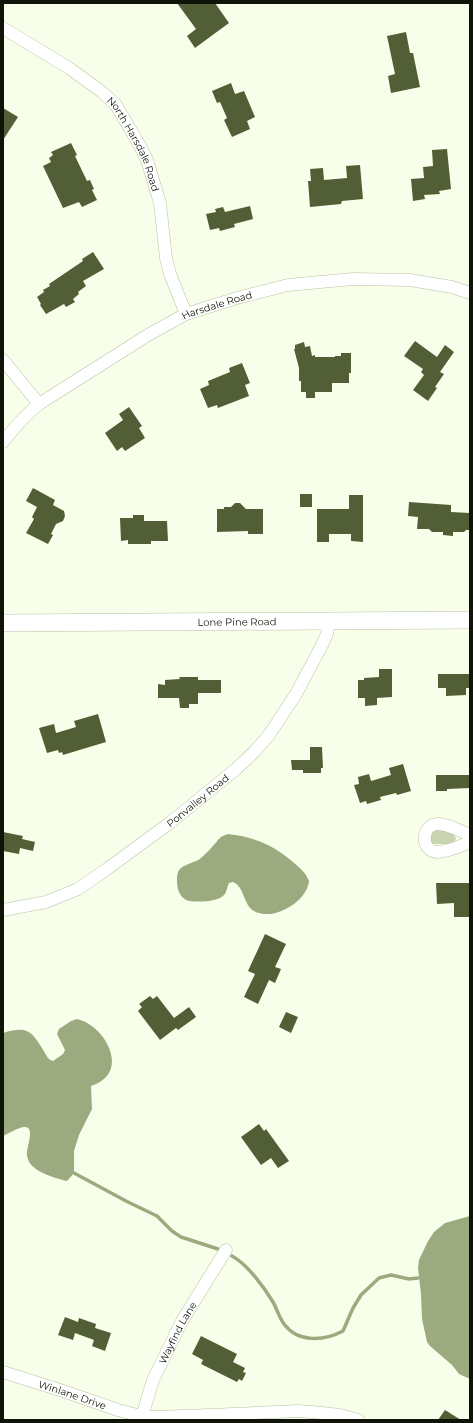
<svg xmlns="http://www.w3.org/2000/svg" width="473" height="1423" viewBox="0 0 473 1423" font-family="Montserrat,sans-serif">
	<rect width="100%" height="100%" fill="#f7ffea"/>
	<!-- green -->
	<path fill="#c8d5b0" d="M434,829C442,830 452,831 456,838L455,841L449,844H433L429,840Z"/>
	<!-- water -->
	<path fill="#9cab7f" d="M228,834C254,837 274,845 293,862C300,868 306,873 309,881C307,902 273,922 254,911C243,905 245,887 233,882L229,883C227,887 227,892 224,895C219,902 194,903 186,900C179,896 177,888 177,881C177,877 177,872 180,869C184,864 195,863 201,858C205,854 209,851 212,847C219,840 218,837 228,834Z
		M77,1019C105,1025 132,1073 91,1086L92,1109L79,1135L74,1151V1173L67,1181C55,1178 36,1173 29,1162C29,1161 27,1157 27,1156C25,1148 40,1119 17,1129C12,1131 8,1134 3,1136V1033C29,1025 32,1032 45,1053C47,1057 49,1060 53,1061L63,1054L65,1050L57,1034L59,1029L71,1021Z
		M470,1216V1379L459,1374L452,1365L430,1346L427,1342L422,1319L421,1294L418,1268L419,1260L428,1241L434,1232L445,1223Z"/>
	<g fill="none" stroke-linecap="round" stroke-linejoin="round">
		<!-- stream -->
		<path stroke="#9cab7f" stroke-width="3.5" d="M74,1173L126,1201L157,1216L172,1231L181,1237L218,1249
			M232,1256C247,1264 264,1287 273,1302C277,1309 279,1317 284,1324C298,1343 324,1341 343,1331L353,1308L361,1295L379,1278L391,1275L409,1279L418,1278"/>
	</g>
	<!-- building -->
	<path fill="#525f36" d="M177,3H215L229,23L195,48L187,36L196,29Z
		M406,32L410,53H413L420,87L391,93L388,76L395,74L387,36Z
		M231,83L235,94L244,91L255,117L247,121L250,129L232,137L224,120L227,118L220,102L217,103L212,91Z
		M3,108L18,117L3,140Z
		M71,143L77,155L75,156L87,181L90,180L94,189L92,190L97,200L82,207L79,202L63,208L43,166L51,162L49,158L53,155L51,152Z
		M447,149L451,189L439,191L440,194L424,195L425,199L413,201L411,179L424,178L423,167L433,166L432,150Z
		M360,165L363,199L342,201L341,204L310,207L308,181H311L310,169L323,168L324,180L347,178L346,166Z
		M250,206L253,219L234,224L235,227L220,231L219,228L210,230L206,214L216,212L215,209L223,207L225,212Z
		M93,252L104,269L83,281L86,286L78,292L79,294L73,299L75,302L66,307L64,304L46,314L40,305L41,304L37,297L44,292L43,290L50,286L49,284L83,261L82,259Z
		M415,341L437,357L445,345L454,352L440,372L444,374L435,387L437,388L428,401L413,390L424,375L421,372L423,369L404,356Z
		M304,342L305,347L310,346L312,356L315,355V357H335V356H341V353H351V373H349V383H332V392H315V398H306V392H301V381H299V368L294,349H295V345Z
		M242,363L250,383L245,385L249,396L218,408L217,405L208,408L200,389L209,385L208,381L230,372L229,368Z
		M129,407L142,426L139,428L145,438L125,451L122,447L117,451L105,433L123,420L119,414Z
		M33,488L55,500L53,505L64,511L65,516L63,521L56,524L51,534L53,535L48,544L26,533L34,519L32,517L37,507L26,501Z
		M300,494H312V507H300Z
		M349,495H363V542L351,541V534H329V542H317V509H349Z
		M409,502L451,505V512L470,513V530H466L464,532H453V536L443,535V532H432L429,529H417L418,517L408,516Z
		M235,503H240L246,509H263V534H248V531L217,532V509H224V507H231Z
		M133,515H144V521H167L168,541H151V544H128V540L121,541L120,518H133Z
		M379,669H392V697L377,698V705L365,706V698H358V680H364V678L379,677Z
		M438,674H470V688H466V695L446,696V688H438Z
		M179,677H198V680H221V693H198V704H189V708H180L179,698H158V684L165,685V680L180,679Z
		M98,714L106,742L63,755L62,752L59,753L58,750L47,753L39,728L54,724L56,733L76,727L74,721Z
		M310,747H322L323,768H321V773H303V770H292L291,760H310Z
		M403,764L411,791L397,795L396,793L380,797L381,800L367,804L366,801L360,803L354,785L359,784L358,777L369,774L371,781L391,775L389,768Z
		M436,775H470V788L447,789V791H436Z
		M3,832L23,836L22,839L35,842L33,851L20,848L19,854L3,851Z
		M436,883H470V917H454V903L437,904Z
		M265,934L286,944L275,967L281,969L275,983L269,980L258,1004L244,997L255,974L248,971Z
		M150,996L153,999L157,996L174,1018L189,1007L196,1017L178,1030L176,1028L160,1040L138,1011L142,1007L139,1004Z
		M286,1012L298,1017L291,1033L279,1027Z
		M259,1124L264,1131L266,1129L289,1161L278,1168L271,1158L261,1165L241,1137Z
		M65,1317L78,1322L79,1318L96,1324L95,1328L111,1333L105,1351L92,1346L94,1340L75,1333L73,1340L58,1335Z
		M201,1336L237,1354L233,1362L245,1368L243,1372L246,1373L242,1381L239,1379L237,1382L201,1364L203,1360L192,1354Z
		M445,1410L461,1420H438Z"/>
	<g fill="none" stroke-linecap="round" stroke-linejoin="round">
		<defs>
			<g id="street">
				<path id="s1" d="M3,28L69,68L102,92L116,105L139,144L147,160L160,203L166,258L170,274L186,314"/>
				<path d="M3,360L39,404"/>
				<path id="s2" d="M3,442C14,428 25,415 39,404L148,335L186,314L237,298L288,285L353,279L410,280L452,287L470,293"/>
				<path d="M470,835C460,831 449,824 438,824C421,824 420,851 437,852C448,852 460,846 470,842"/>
				<path id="s3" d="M3,910L46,902L78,889L107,869L171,822L236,769L254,752L269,735L296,694L322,645L327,634L329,621"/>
				<path id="s4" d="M3,1372L60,1390L118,1410L141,1416L156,1417L210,1415L299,1411L322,1413L340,1415L358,1420"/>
				<path id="s5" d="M141,1420L153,1380L182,1321L226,1250"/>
			</g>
			<g id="secondary">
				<path id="s6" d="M3,623L470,620"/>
			</g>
		</defs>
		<!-- street casing -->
		<use href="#street" stroke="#b7c2a2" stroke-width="13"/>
		<!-- secondary casing -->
		<use href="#secondary" stroke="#b7c2a2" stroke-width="18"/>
		<!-- street -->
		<use href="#street" stroke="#fff" stroke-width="12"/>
		<!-- secondary -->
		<use href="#secondary" stroke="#fff" stroke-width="17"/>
	</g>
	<g text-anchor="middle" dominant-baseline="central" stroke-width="4" stroke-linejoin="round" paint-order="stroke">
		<!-- street labels -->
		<g font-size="10" fill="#101308" stroke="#f7ffea">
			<text stroke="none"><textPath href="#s1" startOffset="180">North Harsdale Road</textPath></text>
			<text stroke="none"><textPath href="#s2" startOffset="257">Harsdale Road</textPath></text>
			<text stroke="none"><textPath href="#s6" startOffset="234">Lone Pine Road</textPath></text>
			<text stroke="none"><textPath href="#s3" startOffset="227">Ponvalley Road</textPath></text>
			<text stroke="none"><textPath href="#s5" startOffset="95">Wayfind Lane</textPath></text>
			<text stroke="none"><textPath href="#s4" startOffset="73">Winlane Drive</textPath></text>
		</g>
	</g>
	<!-- border -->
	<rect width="473" height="1423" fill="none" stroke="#101308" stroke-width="8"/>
</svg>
